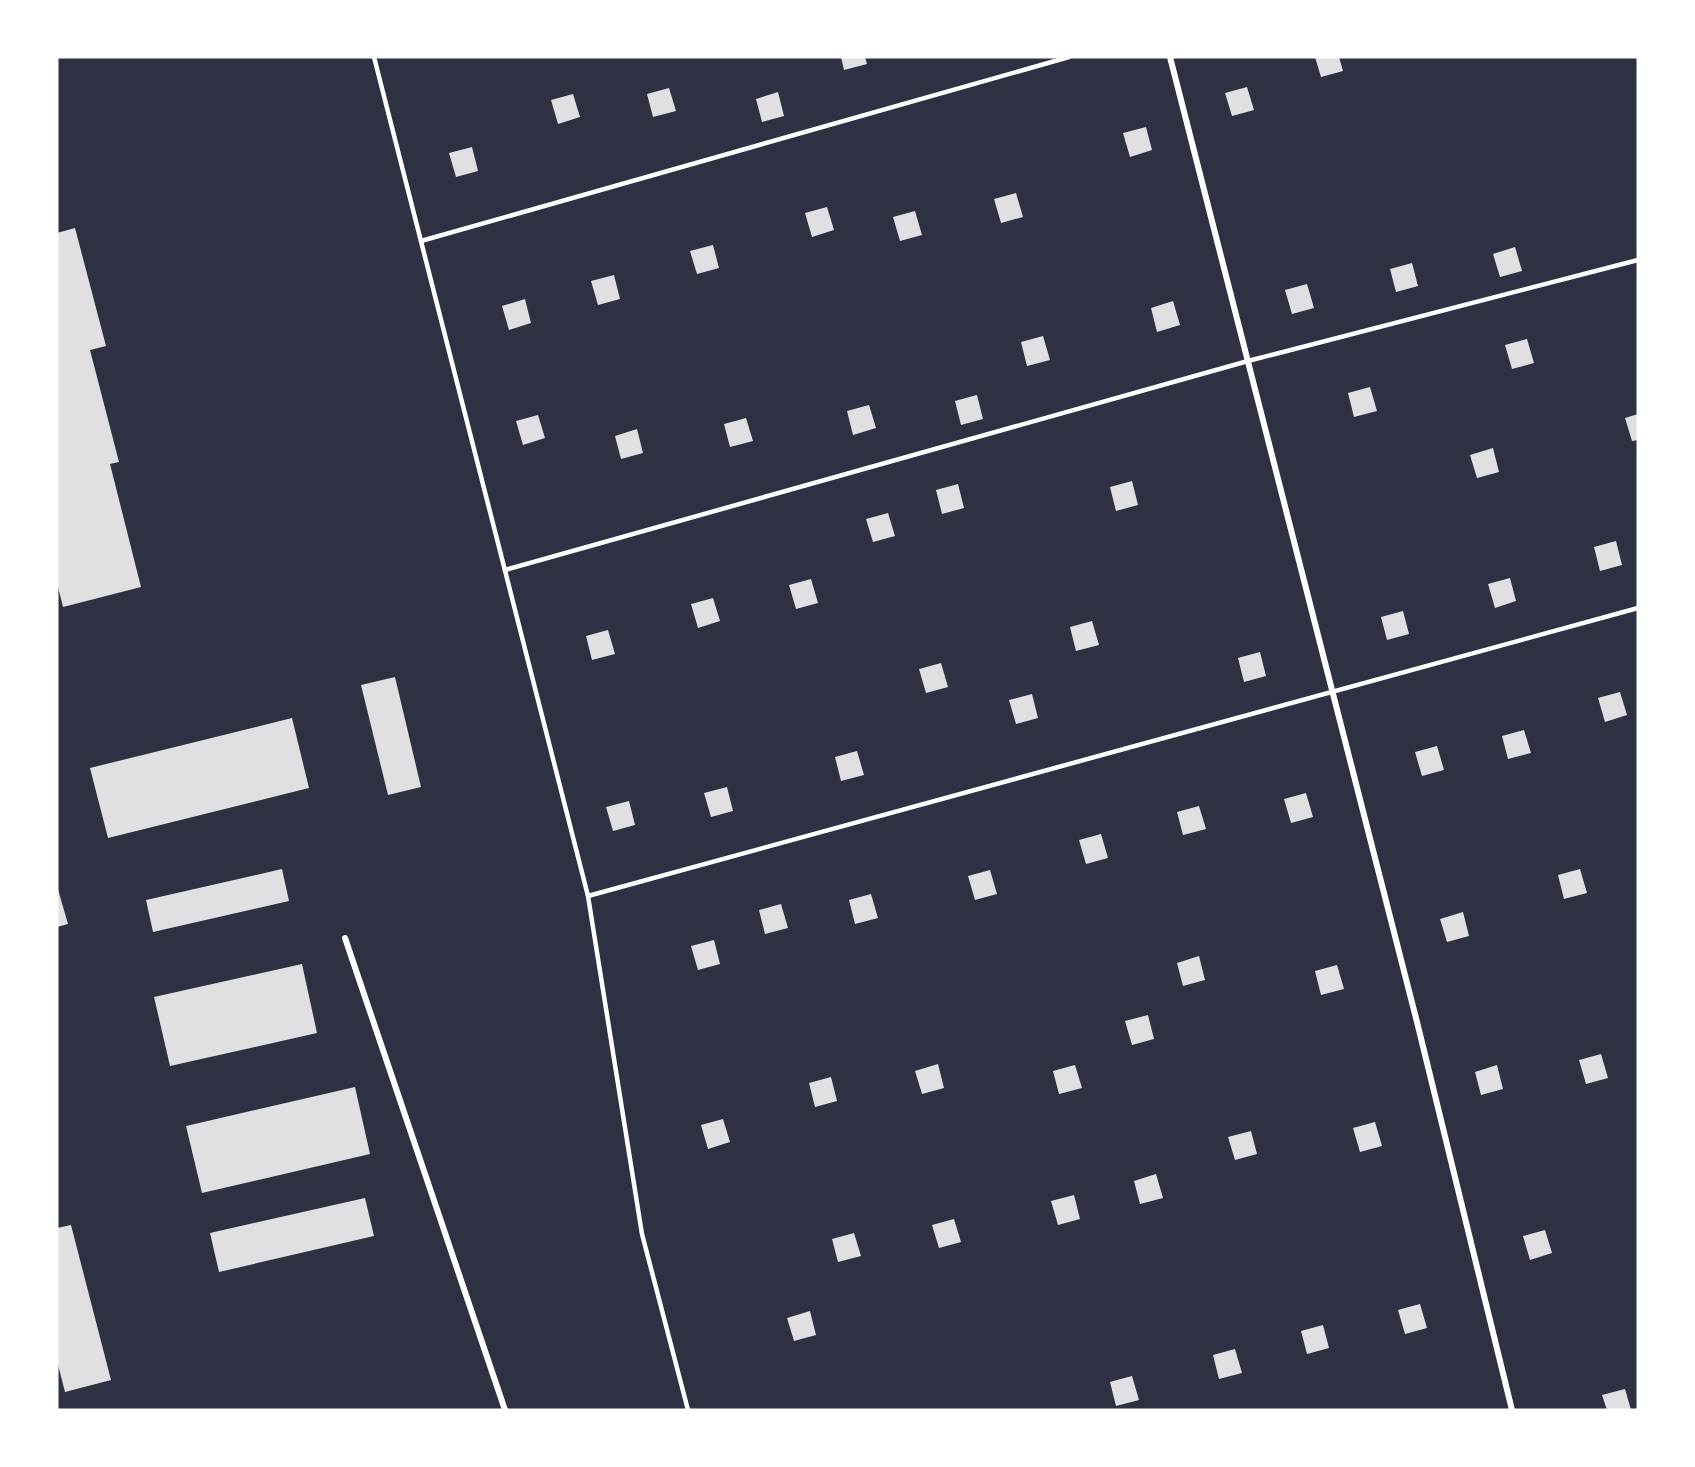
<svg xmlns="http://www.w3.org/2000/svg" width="1695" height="1467" font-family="Rubik,sans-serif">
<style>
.building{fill:#e0e0e3}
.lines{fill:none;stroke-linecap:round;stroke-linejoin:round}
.service{stroke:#fff;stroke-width:4.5}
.minor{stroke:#fff;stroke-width:6}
</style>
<rect width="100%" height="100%" fill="#2d3142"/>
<g class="building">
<polygon points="841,57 865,57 867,64 844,70"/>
<polygon points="1315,57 1339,57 1343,71 1321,77"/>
<polygon points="1247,87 1254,110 1232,116 1225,93"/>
<polygon points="669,88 676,111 653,117 647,94"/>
<polygon points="778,92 784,116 762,122 756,99"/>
<polygon points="573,94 580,117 558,124 551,100"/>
<polygon points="1146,127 1152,150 1130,157 1123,133"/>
<polygon points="472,147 478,171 456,177 449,153"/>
<polygon points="1016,193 1023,217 1001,223 994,199"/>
<polygon points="827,207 834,230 812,237 805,213"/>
<polygon points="915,211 922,235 900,241 893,217"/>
<polygon points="75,228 106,346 90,350 119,462 110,464 141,587 63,607 57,583 57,233"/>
<polygon points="713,245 719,268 697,274 690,251"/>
<polygon points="1515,247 1522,271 1500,277 1493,254"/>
<polygon points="1412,263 1418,286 1396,292 1390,269"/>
<polygon points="614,275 620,299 598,305 591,281"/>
<polygon points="1307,284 1314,308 1292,314 1285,290"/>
<polygon points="525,299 531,323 509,330 502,306"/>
<polygon points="1173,301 1180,325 1157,332 1151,308"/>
<polygon points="1043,336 1050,360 1027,366 1021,342"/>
<polygon points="1527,339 1534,363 1512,369 1505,345"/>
<polygon points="1370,387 1377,411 1354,417 1348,393"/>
<polygon points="977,395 983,419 961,425 955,401"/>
<polygon points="869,405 876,428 853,435 847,411"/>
<polygon points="1638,414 1638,440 1632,441 1625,418"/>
<polygon points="538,415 545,438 523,445 516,421"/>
<polygon points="746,418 753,441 730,447 724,424"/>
<polygon points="637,429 643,453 621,459 615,436"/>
<polygon points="1493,448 1499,472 1477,478 1470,455"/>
<polygon points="1132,481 1138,505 1116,511 1110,487"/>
<polygon points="958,484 964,508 942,514 936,490"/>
<polygon points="888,513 895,536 873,542 866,519"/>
<polygon points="1616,541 1622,565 1600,571 1594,547"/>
<polygon points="1510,578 1516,601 1495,608 1488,584"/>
<polygon points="811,579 818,603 796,609 789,585"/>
<polygon points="713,598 720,621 698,628 691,604"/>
<polygon points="1403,611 1409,634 1387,640 1381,617"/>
<polygon points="1092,621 1099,645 1076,651 1070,627"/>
<polygon points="608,630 615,654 592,660 586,636"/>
<polygon points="1260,652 1266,676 1244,682 1238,658"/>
<polygon points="941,663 948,687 926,693 919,669"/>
<polygon points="395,677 421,787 388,795 361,685"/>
<polygon points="1620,692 1627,715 1605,722 1598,698"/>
<polygon points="1032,694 1038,718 1016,724 1009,700"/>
<polygon points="292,718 309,788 108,838 90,768"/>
<polygon points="1524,730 1531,753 1508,759 1502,736"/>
<polygon points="1437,746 1444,770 1422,776 1415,752"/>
<polygon points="857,751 864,775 841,781 835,757"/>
<polygon points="727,787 733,811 711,817 704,793"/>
<polygon points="1306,793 1313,817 1291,823 1284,799"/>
<polygon points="629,801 635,825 613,831 606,807"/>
<polygon points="1199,806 1206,829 1183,835 1177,812"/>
<polygon points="1101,834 1108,858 1086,864 1079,840"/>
<polygon points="282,869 289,901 153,932 146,900"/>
<polygon points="1580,869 1587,893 1564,899 1558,875"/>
<polygon points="990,870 997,894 975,900 968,876"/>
<polygon points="57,886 68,924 57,927"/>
<polygon points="871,894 878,918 855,924 849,900"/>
<polygon points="781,904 788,928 765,934 759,910"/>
<polygon points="1463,912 1469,936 1447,942 1440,919"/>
<polygon points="714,940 720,964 698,970 691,946"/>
<polygon points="1199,956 1205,980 1183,986 1177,963"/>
<polygon points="302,964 317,1033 170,1066 154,997"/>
<polygon points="1337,965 1344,989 1321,995 1315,971"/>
<polygon points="1148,1015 1154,1039 1132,1045 1125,1021"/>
<polygon points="1601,1054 1608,1078 1586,1084 1579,1060"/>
<polygon points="938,1064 944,1088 922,1094 915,1071"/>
<polygon points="1075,1065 1082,1088 1059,1094 1053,1071"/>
<polygon points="1497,1065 1503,1089 1481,1095 1475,1072"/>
<polygon points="831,1077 837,1101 815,1107 809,1083"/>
<polygon points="355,1087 370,1154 202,1193 186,1126"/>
<polygon points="723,1119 730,1142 708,1149 701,1125"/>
<polygon points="1375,1122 1382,1146 1360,1152 1353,1128"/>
<polygon points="1251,1131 1257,1154 1235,1160 1228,1137"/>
<polygon points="1156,1174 1163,1198 1140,1204 1134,1181"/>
<polygon points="1074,1195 1080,1219 1058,1225 1051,1201"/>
<polygon points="365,1198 374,1236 219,1272 210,1233"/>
<polygon points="954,1219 961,1242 939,1248 932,1225"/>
<polygon points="71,1225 111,1380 65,1392 57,1361 57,1228"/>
<polygon points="1545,1230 1552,1253 1530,1260 1523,1236"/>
<polygon points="854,1233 861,1256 838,1262 832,1239"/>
<polygon points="1420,1304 1427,1328 1405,1334 1398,1310"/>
<polygon points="810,1311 816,1335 794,1341 787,1318"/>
<polygon points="1323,1325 1329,1348 1307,1354 1301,1331"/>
<polygon points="1235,1349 1242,1373 1219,1379 1213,1355"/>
<polygon points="1132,1376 1139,1400 1116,1406 1110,1382"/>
<polygon points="1625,1389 1631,1410 1607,1410 1602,1395"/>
</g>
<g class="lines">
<g class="service">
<polyline points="374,57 588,896 642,1234 688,1410"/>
<polyline points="421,241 1069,57"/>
<polyline points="505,570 1248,361 1638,260"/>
<polyline points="588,896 1638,608"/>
</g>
<g class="minor">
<polyline points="1170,57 1417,1022 1512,1410"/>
<polyline points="345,938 505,1410"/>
</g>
</g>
<rect width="1695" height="1467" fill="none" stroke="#ffffff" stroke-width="117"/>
</svg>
